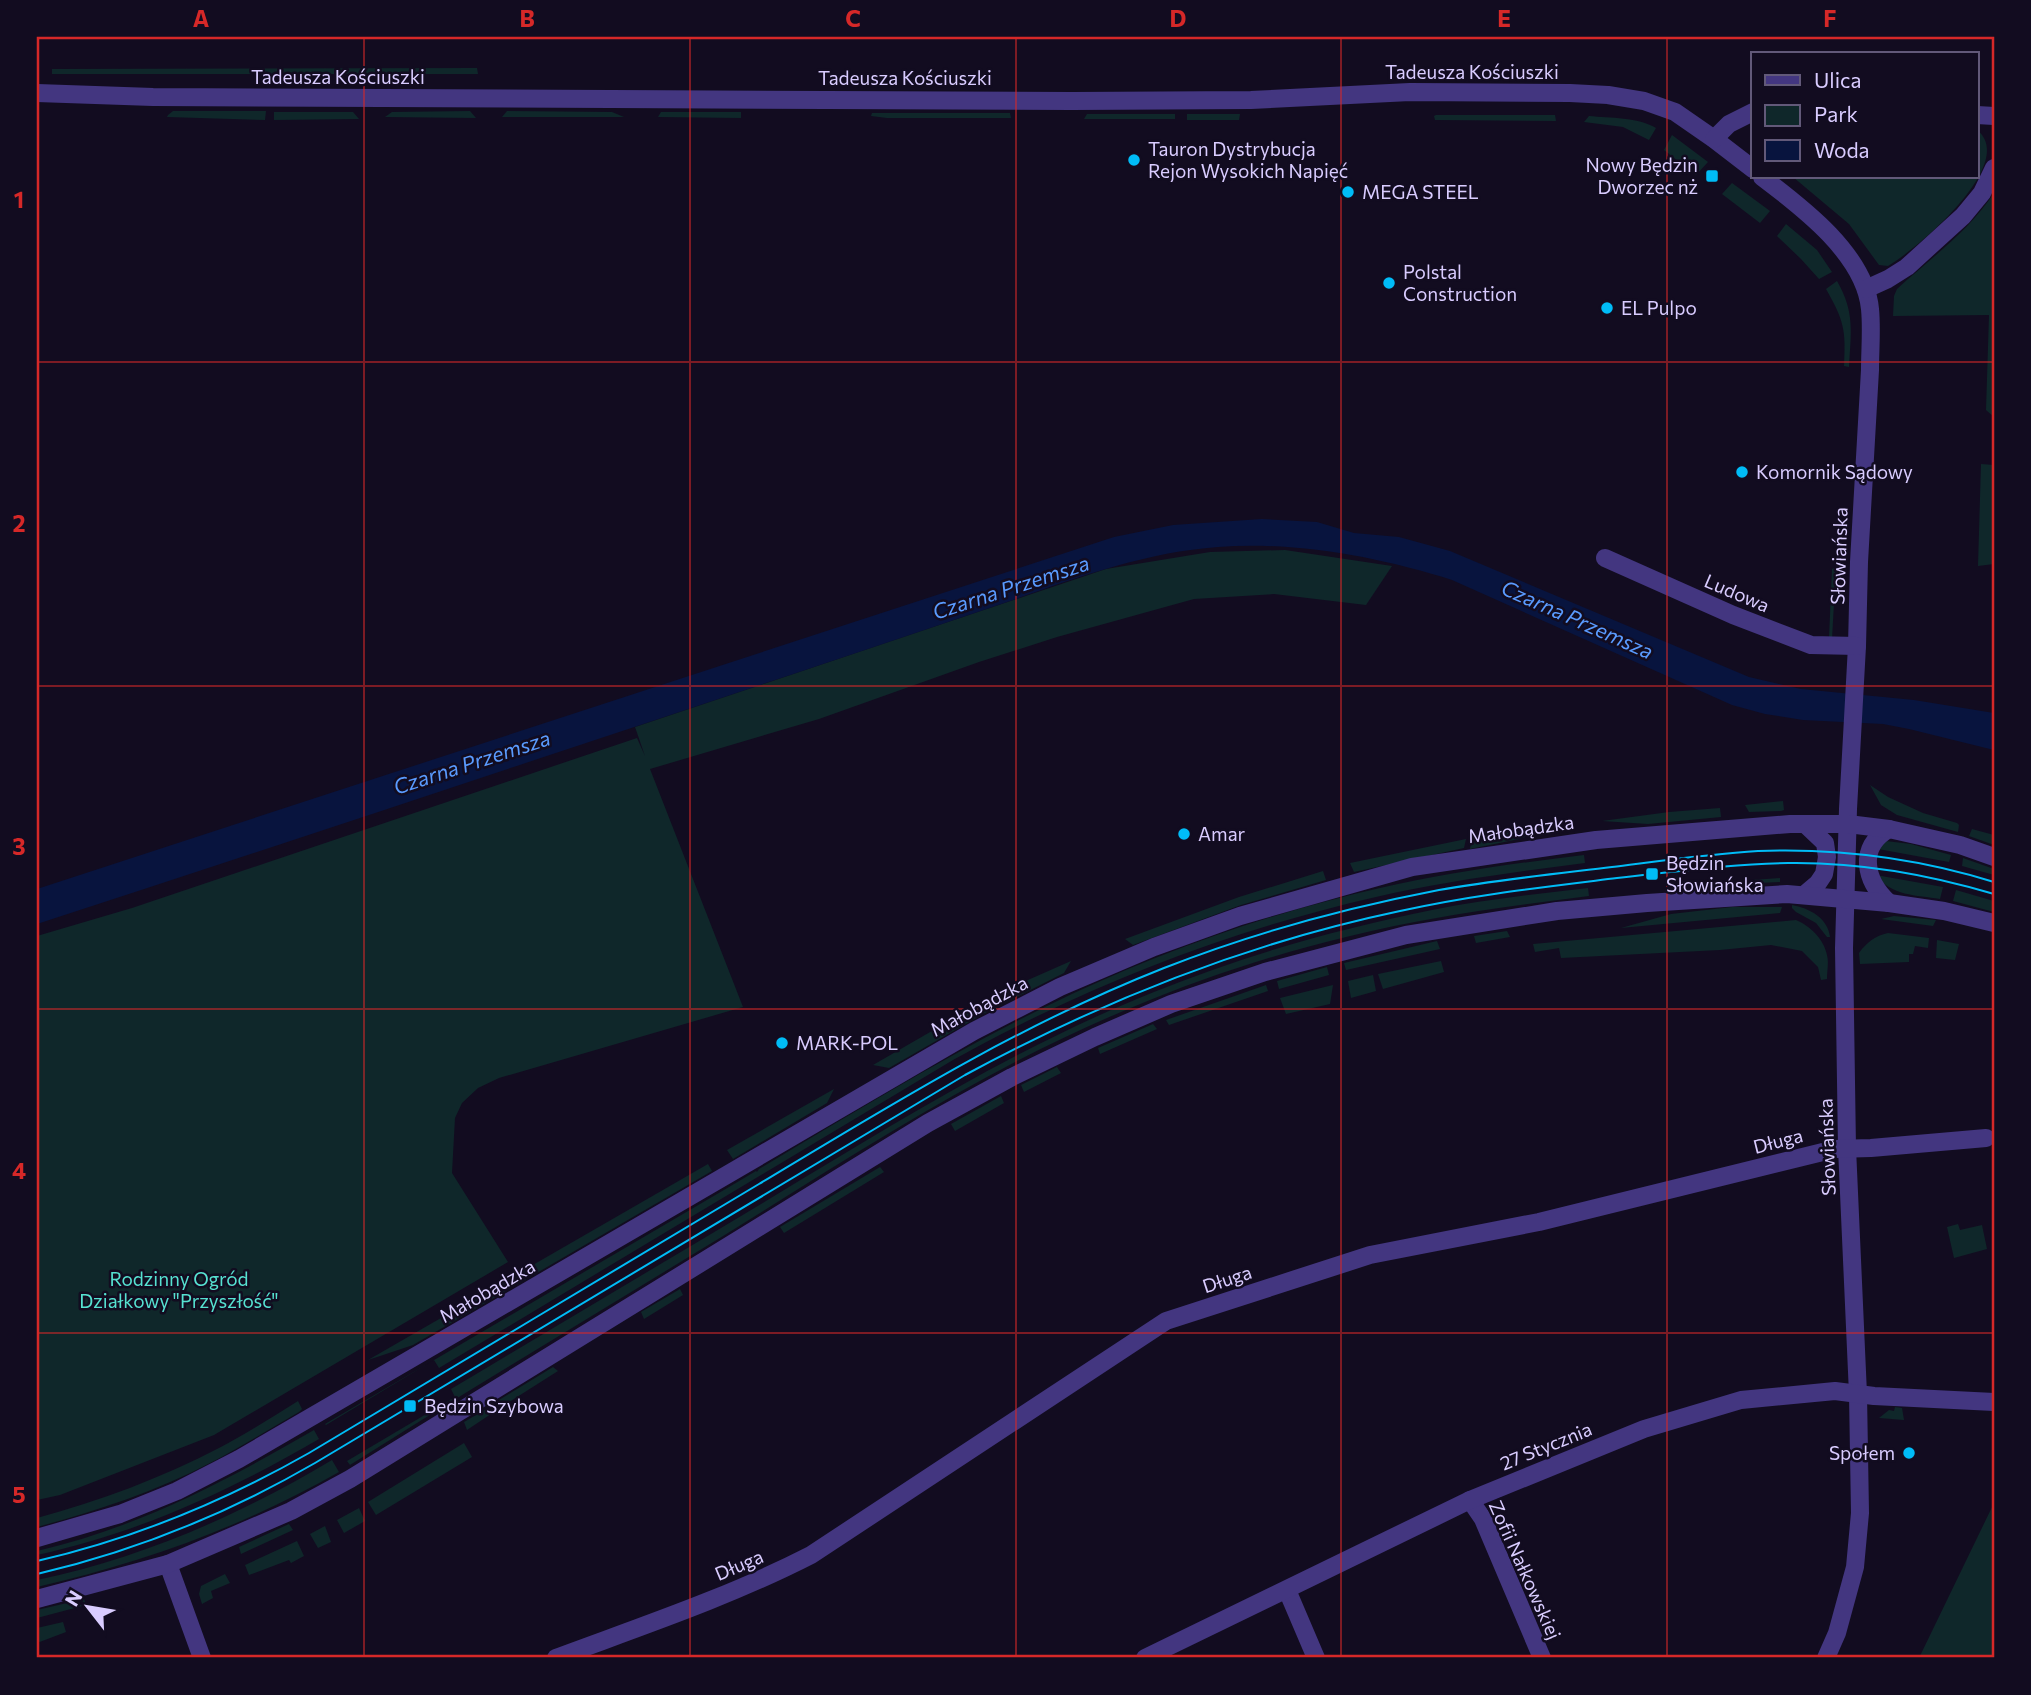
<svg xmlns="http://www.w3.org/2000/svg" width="2031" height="1695" font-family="Commissioner,sans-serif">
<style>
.green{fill:#0f272a}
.water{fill:#08143e}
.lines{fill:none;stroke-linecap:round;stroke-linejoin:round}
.minor{stroke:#433680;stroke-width:18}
.tram{stroke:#00bcf7;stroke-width:2}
.grid{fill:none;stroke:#d62828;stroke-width:2;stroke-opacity:0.55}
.poi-dot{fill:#00bcf7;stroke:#120c20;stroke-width:2.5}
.labels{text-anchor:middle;stroke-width:5;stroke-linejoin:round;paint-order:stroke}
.street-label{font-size:19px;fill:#d9ccff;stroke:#120c20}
.poi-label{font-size:19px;fill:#d9ccff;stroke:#120c20;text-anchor:start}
.park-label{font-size:19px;fill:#56e1d1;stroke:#120c20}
.water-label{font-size:21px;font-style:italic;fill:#5a9bff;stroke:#120c20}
.neatline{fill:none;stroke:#d62828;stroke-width:2.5}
.grid-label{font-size:23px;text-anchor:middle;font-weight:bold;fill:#d62828}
</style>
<rect width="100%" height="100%" fill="#120c20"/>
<g class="green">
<polygon points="477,68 478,74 52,74 52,69"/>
<polygon points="173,111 266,111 265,120 167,117 168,115"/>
<polygon points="470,111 476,118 385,117 392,112"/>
<polygon points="507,111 612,112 624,117 502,117"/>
<polygon points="274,112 353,112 359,119 274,120"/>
<polygon points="661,112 741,112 741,118 658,117"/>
<polygon points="872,113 1010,113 1011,118 887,118 871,116"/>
<polygon points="1087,114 1175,114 1175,119 1084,119"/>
<polygon points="1187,114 1240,114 1239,120 1187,120"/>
<polygon points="1436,115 1555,115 1556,121 1435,120 1434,116"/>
<path d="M1589 116C1610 118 1638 117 1656 128L1649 140 1623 127 1584 122Z"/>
<path d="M1977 130C2019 163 1916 250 1888 266L1879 265 1849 224 1793 177H1977Z"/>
<polygon points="1672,135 1708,162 1696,175 1664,150"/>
<polygon points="1732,183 1770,211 1760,223 1722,194"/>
<path d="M1994 193V417L1986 410 1989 315 1893 316 1894 296 1897 289C1931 258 1969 231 1994 193Z"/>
<polygon points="1786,224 1817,250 1832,272 1819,279 1801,259 1777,236"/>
<path d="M1837 281C1855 312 1851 333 1849 367L1844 366C1846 329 1844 321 1826 289Z"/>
<polygon points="1981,464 1994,465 1994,564 1978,566"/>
<polygon points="1285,550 1392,566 1366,605 1274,594 1194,599 1057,637 979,662 819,719 650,769 743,1007 499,1078 478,1088 462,1103 455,1118 452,1173 508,1262 214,1435 60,1495 37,1500 37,936 132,908 637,738 645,756 635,727 1106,569 1210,552"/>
<polygon points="1836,567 1832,639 1829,638 1832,569"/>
<polygon points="1870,785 1888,797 1923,813 1957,823 1959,825 1958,832 1897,815 1881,805"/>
<polygon points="1783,801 1784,810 1781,811 1749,812 1745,805"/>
<polygon points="1720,808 1721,817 1648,824 1602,821 1669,812"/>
<polygon points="1552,826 1550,829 1519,839 1470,849 1472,838"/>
<polygon points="1972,829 1994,835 1994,845 1969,836"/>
<polygon points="1466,839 1464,848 1354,872 1350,863"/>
<polygon points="1886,841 1911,844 1951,855 1949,862 1878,849"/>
<path d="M1584 855 1585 863C1515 872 1445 881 1376 897 1227 931 1086 986 953 1060L439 1368 434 1360 326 1425 325 1424 729 1187 756 1171 757 1172 759 1169C853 1113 947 1055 1045 1007 1151 955 1265 914 1380 888 1447 873 1516 863 1584 855Z"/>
<polygon points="1963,858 1994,869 1994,875 1962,866"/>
<polygon points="1323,871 1326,880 1241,905 1133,945 1125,939 1239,897"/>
<path d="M1876 875 1943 887 1940 899C1916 895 1891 896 1876 875Z"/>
<polygon points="1780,878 1780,882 1694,886 1695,884"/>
<path d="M1588 888 1589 896C1536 903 1484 909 1431 919 1330 937 1228 967 1133 1007 989 1066 859 1151 728 1233 602 1310 475 1386 350 1465L347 1461 455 1397 451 1389C556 1326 661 1264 766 1201 892 1125 1016 1047 1154 992 1243 956 1337 929 1432 910 1483 900 1536 894 1588 888Z"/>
<polygon points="1956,890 1994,901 1994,912 1953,901"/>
<path d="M1792 905C1809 908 1828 918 1830 937H1827L1816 923 1796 912 1792 908Z"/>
<polygon points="1732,907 1782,907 1780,913 1621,928 1671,914"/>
<polygon points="1894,916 1936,920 1933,926 1881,919"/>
<path d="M1796 920C1810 926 1824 939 1827 955 1829 962 1827 971 1827 979L1821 980 1818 967 1802 951 1771 945 1720 950 1561 958 1559 948 1535 952 1533 944Z"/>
<polygon points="1507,931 1510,937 1476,943 1474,936"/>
<path d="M1888 933 1929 938 1928 948 1915 946 1913 954H1909V962L1860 964 1859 953C1867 942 1875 936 1888 933Z"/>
<polygon points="1937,940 1959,944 1955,960 1936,958"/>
<polygon points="1437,941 1440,949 1346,970 1344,963"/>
<polygon points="1071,961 1064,973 983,1014 889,1068 873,1065 970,1009 1012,987"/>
<polygon points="1441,961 1444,972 1383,989 1378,974"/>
<polygon points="1327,967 1329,975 1279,989 1277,981"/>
<polygon points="1373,975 1376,991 1351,998 1348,981"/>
<polygon points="1266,985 1268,991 1169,1025 1166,1020"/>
<polygon points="1333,985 1330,1004 1286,1014 1280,998"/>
<polygon points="1153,1024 1157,1029 1100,1054 1098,1048"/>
<polygon points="1057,1067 1061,1073 1024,1092 1021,1085"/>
<polygon points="834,1089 827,1103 733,1159 727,1150"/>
<polygon points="1001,1096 1004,1103 955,1131 951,1124"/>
<polygon points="708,1164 712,1171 413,1345 368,1360"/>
<polygon points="880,1167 884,1172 784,1233 780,1227"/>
<polygon points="1958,1224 1960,1230 1982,1225 1987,1249 1954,1258 1947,1227"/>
<polygon points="680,1289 683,1295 644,1319 641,1312"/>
<polygon points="553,1367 558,1371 503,1406 499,1400"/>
<path d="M298 1401 302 1409 299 1412C269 1429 240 1448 210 1463 155 1492 96 1511 37 1527V1518C100 1501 161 1478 219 1448 246 1434 272 1417 298 1401Z"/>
<polygon points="1895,1407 1902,1408 1904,1420 1879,1418 1889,1410 1894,1411"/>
<polygon points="488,1408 491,1414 467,1430 464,1422"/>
<path d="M314 1430 319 1439C230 1491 138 1533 37 1555V1551C137 1528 226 1481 314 1430Z"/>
<polygon points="464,1443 472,1457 376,1515 368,1502"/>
<path d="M332 1460 339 1472C242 1527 145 1562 37 1587V1580C142 1558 240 1515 332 1460Z"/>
<polygon points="1994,1503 1994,1658 1919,1658"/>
<polygon points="359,1508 365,1521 344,1533 337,1520"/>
<polygon points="289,1524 293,1530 241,1554 239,1547"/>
<polygon points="325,1526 331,1542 318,1548 310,1534"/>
<polygon points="297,1541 304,1556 291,1563 289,1560 249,1575 245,1565"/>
<polygon points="225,1574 230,1583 211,1591 213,1598 202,1604 199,1594 201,1586"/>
<polygon points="84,1599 86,1605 37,1618 37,1610"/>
<polygon points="63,1622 66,1632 37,1643 37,1628"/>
</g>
<path class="water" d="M1262 519 1317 522 1354 533 1399 537 1450 551 1749 677 1801 689 1914 700 1994 713V750L1909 729 1883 724 1803 720 1765 714 1732 705 1452 580C1379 557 1295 541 1218 547 1147 552 1078 577 1010 601 947 622 884 644 820 665 559 752 298 839 37 924V889L1114 537 1173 525Z"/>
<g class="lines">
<g class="minor">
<polyline points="37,93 153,97 1072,101 1251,100 1410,92 1570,93 1608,95 1644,101 1675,112 1714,139 1753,169"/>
<polyline points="1977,115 1994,116"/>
<polyline points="1714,139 1729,124 1753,112"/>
<path d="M1762 177C1803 208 1865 255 1870 309 1872 329 1870 350 1870 370L1859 562 1857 646 1848 809 1844 948 1847 1148 1858 1394 1860 1513 1855 1567 1837 1633 1826 1658"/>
<polyline points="1866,289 1888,279 1907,267 1963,216 1982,193 1994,168"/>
<polyline points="1605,558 1733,615 1811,645 1857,646"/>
<polyline points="1805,824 1825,843 1827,857 1824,874 1818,883 1805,894"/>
<path d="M1889 903C1865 881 1857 847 1889 829"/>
<polyline points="1470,1500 1483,1519 1542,1658"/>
<polyline points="37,1538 120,1514 177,1491 239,1459 974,1031 1060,987 1154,947 1240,916 1412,867 1596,840 1790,824 1848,824 1889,829 1960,845 1994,857"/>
<polyline points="168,1564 202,1658"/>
<polyline points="1287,1590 1316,1658"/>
<polyline points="37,1599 168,1564 291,1511 350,1479 928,1123 1012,1077 1095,1037 1171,1004 1265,972 1406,935 1557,911 1647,903 1787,894 1889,903 1944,911 1994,923"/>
<path d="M556 1658C642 1626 729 1597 811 1555L1166 1321 1370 1255 1539 1222 1835 1149 1871 1148 1986 1138"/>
<polyline points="1145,1658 1470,1500 1644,1429 1741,1400 1835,1391 1874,1396 1994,1402"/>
</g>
<g class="tram">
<path d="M37 1561C133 1539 223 1502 309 1453 459 1364 609 1273 759 1184 892 1104 1019 1025 1164 968 1253 933 1345 908 1439 890 1496 880 1554 874 1612 867 1660 861 1709 854 1758 851 1839 848 1917 858 1994 882"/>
<path d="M37 1574C136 1551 227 1514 315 1463L965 1075C1102 1001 1247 943 1400 911 1472 895 1544 887 1617 878 1674 872 1731 864 1788 863 1858 862 1927 874 1994 894"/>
</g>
</g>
<path class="grid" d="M364 37V1658M690 37V1658M1016 37V1658M1341 37V1658M1667 37V1658M37 362H1994M37 686H1994M37 1009H1994M37 1333H1994"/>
<g class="poi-dot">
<circle cx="1134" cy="160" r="7"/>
<rect x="1705" y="169" width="14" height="14" rx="3.5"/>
<circle cx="1348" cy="192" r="7"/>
<circle cx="1389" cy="283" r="7"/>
<circle cx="1607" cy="308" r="7"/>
<circle cx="1742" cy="472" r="7"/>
<circle cx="1184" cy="834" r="7"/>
<rect x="1645" y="867" width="14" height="14" rx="3.5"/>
<circle cx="782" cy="1043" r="7"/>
<rect x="403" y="1399" width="14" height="14" rx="3.5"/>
<circle cx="1909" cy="1453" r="7"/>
</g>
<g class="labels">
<g class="street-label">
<text x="1472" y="79">Tadeusza Kościuszki</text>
<text x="338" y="84">Tadeusza Kościuszki</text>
<text x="905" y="85">Tadeusza Kościuszki</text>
<text transform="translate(1839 556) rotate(-88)" y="7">Słowiańska</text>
<text transform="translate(1737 593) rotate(23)" y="7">Ludowa</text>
<text transform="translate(1521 829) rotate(-8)" y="7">Małobądzka</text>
<text transform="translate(979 1006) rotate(-28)" y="7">Małobądzka</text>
<text transform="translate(1778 1141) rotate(-14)" y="7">Długa</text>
<text transform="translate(1827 1147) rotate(-92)" y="7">Słowiańska</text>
<text transform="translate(1227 1279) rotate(-18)" y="7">Długa</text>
<text transform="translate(487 1291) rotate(-30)" y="7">Małobądzka</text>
<text transform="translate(1546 1446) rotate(-22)" y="7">27 Stycznia</text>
<text transform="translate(739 1565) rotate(-23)" y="7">Długa</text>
<text transform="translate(1525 1570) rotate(66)" y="7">Zofii Nałkowskiej</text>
</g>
<g class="poi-label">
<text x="1148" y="156">Tauron Dystrybucja<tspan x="1148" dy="22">Rejon Wysokich Napięć</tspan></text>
<text x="1698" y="172" text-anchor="end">Nowy Będzin<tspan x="1698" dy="22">Dworzec nż</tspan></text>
<text x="1362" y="199">MEGA STEEL</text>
<text x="1403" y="279">Polstal<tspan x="1403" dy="22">Construction</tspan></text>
<text x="1621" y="315">EL Pulpo</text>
<text x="1756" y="479">Komornik Sądowy</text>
<text x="1198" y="841">Amar</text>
<text x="1666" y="870">Będzin<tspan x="1666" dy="22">Słowiańska</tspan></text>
<text x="796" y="1050">MARK-POL</text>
<text x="424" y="1413">Będzin Szybowa</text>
<text x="1895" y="1460" text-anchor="end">Społem</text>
</g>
<g class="park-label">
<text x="179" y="1286">Rodzinny Ogród<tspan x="179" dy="22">Działkowy "Przyszłość"</tspan></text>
</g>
<g class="water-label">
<text transform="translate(1011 588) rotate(-18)" y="7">Czarna Przemsza</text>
<text transform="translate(1577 620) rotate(24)" y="7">Czarna Przemsza</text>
<text transform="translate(472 763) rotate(-18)" y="7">Czarna Przemsza</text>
</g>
</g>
<rect width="2031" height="1695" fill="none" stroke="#120c20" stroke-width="77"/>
<rect x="1751" y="52" width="228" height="126" fill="#120c20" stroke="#625979" stroke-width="2"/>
<rect x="1765" y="75" width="35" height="10" fill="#433680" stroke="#625979" stroke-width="2"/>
<text x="1814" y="88" font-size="21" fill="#d9ccff">Ulica</text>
<rect x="1765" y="105" width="35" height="21" fill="#0f272a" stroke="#625979" stroke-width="2"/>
<text x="1814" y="122" font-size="21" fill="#d9ccff">Park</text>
<rect x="1765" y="140" width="35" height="21" fill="#08143e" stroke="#625979" stroke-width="2"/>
<text x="1814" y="158" font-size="21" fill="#d9ccff">Woda</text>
<g transform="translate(88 1607) rotate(301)" stroke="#120c20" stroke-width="5" paint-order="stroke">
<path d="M0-5L12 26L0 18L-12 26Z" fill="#d9ccff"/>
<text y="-10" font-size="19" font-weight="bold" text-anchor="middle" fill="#d9ccff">N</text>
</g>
<rect x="38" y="38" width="1955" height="1618" class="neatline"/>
<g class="grid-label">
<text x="201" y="27">A</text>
<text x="527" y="27">B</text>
<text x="853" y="27">C</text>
<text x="1178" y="27">D</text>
<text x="1504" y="27">E</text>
<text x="1830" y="27">F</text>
<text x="19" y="208">1</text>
<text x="19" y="532">2</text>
<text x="19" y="855">3</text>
<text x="19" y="1179">4</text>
<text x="19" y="1503">5</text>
</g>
</svg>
